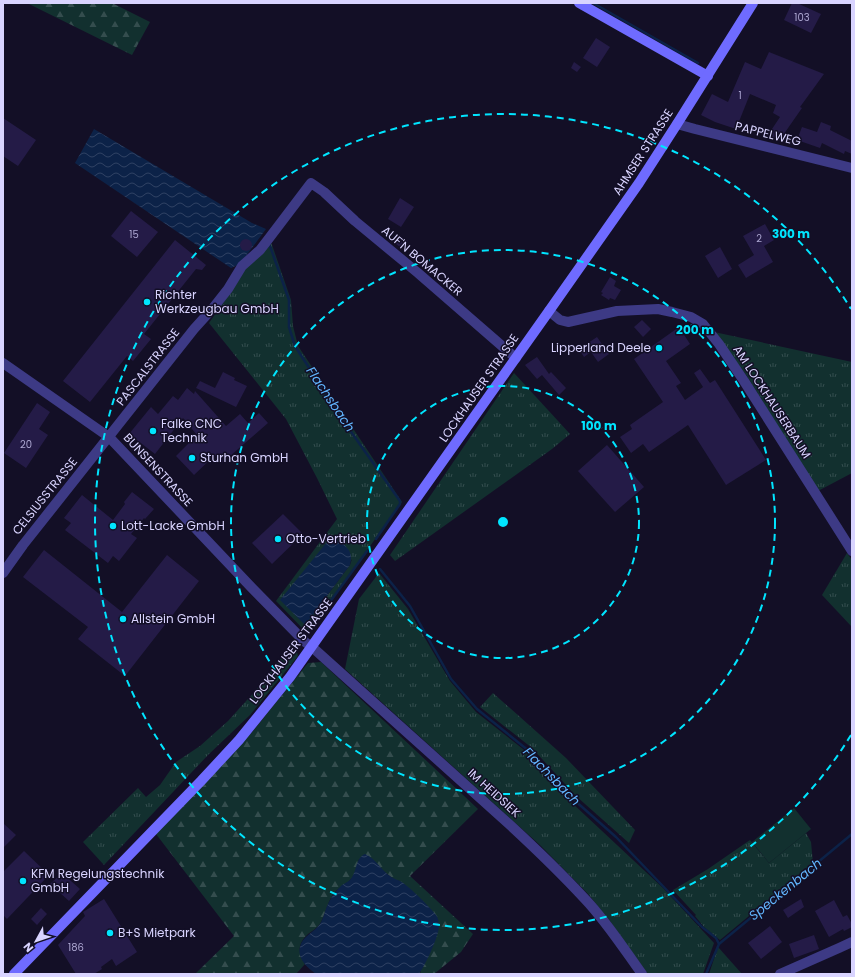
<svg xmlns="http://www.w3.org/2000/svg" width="855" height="977" font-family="Poppins,sans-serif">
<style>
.grass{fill:url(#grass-tufts);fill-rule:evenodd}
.forest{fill:url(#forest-firs)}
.garden{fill:#12302f}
.water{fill:url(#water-waves)}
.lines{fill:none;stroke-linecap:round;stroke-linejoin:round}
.stream{stroke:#0c2248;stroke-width:2.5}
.building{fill:#241b47}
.street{stroke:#3d3a85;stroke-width:10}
.secondary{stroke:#6f6bff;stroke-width:10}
.ring{fill:none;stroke:#00e5ff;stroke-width:2;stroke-dasharray:7 5}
.poi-dot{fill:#00e5ff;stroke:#130f26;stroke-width:1.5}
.labels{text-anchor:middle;stroke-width:3;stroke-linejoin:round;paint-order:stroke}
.number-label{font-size:10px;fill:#aca6d1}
.street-label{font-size:12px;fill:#d9d4ff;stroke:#130f26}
.poi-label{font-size:12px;fill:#d9d4ff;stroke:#130f26;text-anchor:start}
.water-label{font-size:13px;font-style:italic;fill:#62b6ff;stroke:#130f26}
.centre{fill:#00e5ff;stroke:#130f26;stroke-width:2}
.ring-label{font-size:12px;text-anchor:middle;font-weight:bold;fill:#00e5ff;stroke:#130f26;stroke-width:3;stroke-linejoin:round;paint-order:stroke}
</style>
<defs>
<pattern id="grass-tufts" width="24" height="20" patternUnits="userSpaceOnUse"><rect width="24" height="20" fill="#12302f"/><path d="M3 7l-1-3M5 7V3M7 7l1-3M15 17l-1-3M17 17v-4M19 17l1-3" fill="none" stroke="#344d4e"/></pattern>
<pattern id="forest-firs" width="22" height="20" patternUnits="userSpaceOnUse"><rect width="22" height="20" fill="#12302f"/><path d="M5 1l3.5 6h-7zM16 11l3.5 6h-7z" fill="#344d4e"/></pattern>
<pattern id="water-waves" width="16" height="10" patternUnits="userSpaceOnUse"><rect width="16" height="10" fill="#0c2248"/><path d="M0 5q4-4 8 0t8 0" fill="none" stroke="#2f4163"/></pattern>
</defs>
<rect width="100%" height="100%" fill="#130f26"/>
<g class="grass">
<path d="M271 242 291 300 293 326 298 346 402 502 307 633 276 601 337 519 317 478 286 419 209 323 237 283 246 266ZM352 559 350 565 305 625Z"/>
<polygon points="714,332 852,362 852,473 818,491 747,376"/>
<polygon points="514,373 570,434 552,449 395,561 390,555"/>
<polygon points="847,553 852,560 852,627 822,595"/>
<polygon points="379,573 408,609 450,681 476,712 528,753 571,802 663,888 714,943 703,974 648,974 610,921 589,895 541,846 345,669 359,599"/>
<polygon points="294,642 298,656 250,715 208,755 104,865 83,842 138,788 146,797 160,785 176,762 200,746 228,721 256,690"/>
<polygon points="493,693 566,758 635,830 629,843 576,796 532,748 480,707"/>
<polygon points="806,833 811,842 813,863 720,940 704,927 695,916 696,915 673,890 708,869 750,840 769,863"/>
<polygon points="718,947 742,974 709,974"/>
</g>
<g class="forest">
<polygon points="27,3 112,3 150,22 132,55"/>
<path d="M321 662 478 809 410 876 473 934 461 952 434 974H419L421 972 400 881 395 880 386 873 359 859C357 866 356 874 351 879 345 885 337 888 332 896 327 904 325 915 320 924 317 928 312 931 308 934 298 943 297 953 305 964L296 974H195L234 936 156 834 253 731 308 663Z"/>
</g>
<polygon class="garden" points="794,808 811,829 769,863 752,842"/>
<g class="water">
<polygon points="94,129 252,223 266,229 240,264 231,268 75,163"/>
<path d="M340 541C349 549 353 553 350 565L305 625 280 600 327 542Z"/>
<path d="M365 854C377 859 383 874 395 879 396 880 399 880 400 881 408 885 430 907 436 915 438 917 439 923 439 926 439 936 425 966 419 974H325L323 973 316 974C308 968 297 959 300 947 302 936 314 933 320 924 324 918 325 909 329 902 332 895 337 890 342 885 345 883 348 882 350 880 357 873 355 858 365 854Z"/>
</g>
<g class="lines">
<g class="stream">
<polyline points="593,3 698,63"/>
<polyline points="270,246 289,300 289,327 295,346 342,419 400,501 400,504 376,539"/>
<polyline points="380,569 410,606 451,679 477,709 529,751 573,799 616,837 702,927 716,938 719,944 706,974"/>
<polyline points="319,617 367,551"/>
<polyline points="719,944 852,834"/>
</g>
</g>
<g class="building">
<polygon points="792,3 797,3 821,14 811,33 784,20"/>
<polygon points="596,38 610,47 597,67 583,58"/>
<polygon points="769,52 824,74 800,107 802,108 779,141 766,138 780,117 773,113 776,105 750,94 736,129 715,122 701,115 712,94 728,102 745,62 761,69"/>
<polygon points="574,62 581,67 577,72 571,68"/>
<polygon points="3,118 36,140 18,166 3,156"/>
<polygon points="821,122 831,126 830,130 852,141 852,154 845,151 844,154 822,143 820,148 797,140 802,127 817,132"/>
<polygon points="400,198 414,207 401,227 388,219"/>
<polygon points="131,211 158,232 137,257 111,236"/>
<polygon points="765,224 774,240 764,246 773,262 746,278 738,265 754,255 743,236"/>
<polygon points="398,234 408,241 403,249 393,242"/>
<circle cx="246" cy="245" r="6"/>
<polygon points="175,240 206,265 202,270 196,269 144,334 151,339 133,361 127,356 90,402 63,381"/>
<polygon points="720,247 732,269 718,278 705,256"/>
<polygon points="610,277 616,281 614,286 621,290 615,300 610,298 609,300 601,295 603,293 601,292"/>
<polygon points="642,320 651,329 643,337 634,327"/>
<polygon points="679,327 690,344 666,361 681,383 676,386 685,400 703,387 694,373 700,369 710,383 715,380 766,460 726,485 688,425 649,452 643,444 631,453 620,437 632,429 630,425 663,402 634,359"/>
<polygon points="597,337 609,354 598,362 591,352 584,357 579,349"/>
<polygon points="537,357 549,374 551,372 566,388 559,395 542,375 537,379 525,365"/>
<polygon points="223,372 235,378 234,380 247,386 236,407 196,388 200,381 215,388"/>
<polygon points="187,388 194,394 195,391 226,426 240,414 248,423 259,413 268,423 222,463 215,455 194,475 176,456 197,435 183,418 155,454 129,434 151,407 158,414 173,396 178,400"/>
<polygon points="37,403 50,412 39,429 48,435 26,468 4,453"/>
<polygon points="607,445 644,487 615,512 578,471"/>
<polygon points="132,492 154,509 145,519 144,518 131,534 137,538 119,561 113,556 108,563 65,530 71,523 64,518 82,495 113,520 125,504 124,502"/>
<polygon points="283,514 303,534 272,564 252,543"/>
<polygon points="44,550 122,612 167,555 199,581 125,676 78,639 88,627 23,577"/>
<polygon points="3,823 16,835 3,848"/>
<polygon points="24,851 49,875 7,919 3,915 3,872"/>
<polygon points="62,873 80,889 69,901 50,884"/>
<polygon points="104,899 137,952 116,966 112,959 101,967 102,969 94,974 76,974 58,945 85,916 83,912"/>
<polygon points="801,899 804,907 788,918 783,910"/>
<polygon points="834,900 843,917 847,915 852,924 852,927 844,931 843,929 829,937 815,911"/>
<polygon points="41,908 47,914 37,925 31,919"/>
<polygon points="770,926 782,942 761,959 748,943"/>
<polygon points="814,935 819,949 794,958 789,944"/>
</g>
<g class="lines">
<g class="street">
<polyline points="677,124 695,129 852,168"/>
<polyline points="549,311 560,320 568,322 617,311 658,309 672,312 691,317 703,324 719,344 744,381 852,551"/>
<path d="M3 363 109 437 252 588 305 642 312 647 509 824C535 848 561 873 585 899 606 921 624 949 642 974"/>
<polyline points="3,573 23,545 194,329 213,308 228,289 242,266 260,250 270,237 311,183 324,192 355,221 418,273 510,353 516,358"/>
<polyline points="780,974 839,948 852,942"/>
</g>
<g class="secondary">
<polyline points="579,3 708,76"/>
<polyline points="14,974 201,781 239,740 290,677 549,311 639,183 677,124 753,3"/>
</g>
</g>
<g class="ring">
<circle cx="503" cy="522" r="136"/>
<circle cx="503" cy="522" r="272"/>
<path d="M851 735A408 408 0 1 1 851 309"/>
</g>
<g class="poi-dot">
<circle cx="147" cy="302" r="4"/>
<circle cx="659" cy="348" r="4"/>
<circle cx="153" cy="431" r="4"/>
<circle cx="192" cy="458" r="4"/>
<circle cx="113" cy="526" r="4"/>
<circle cx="278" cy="539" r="4"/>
<circle cx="123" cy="619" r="4"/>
<circle cx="23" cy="881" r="4"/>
<circle cx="110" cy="933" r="4"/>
</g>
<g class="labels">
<g class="number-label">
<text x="802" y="21">103</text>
<text x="740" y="99">1</text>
<text x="134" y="238">15</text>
<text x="759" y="242">2</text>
<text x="26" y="448">20</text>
<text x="76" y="951">186</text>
</g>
<g class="street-label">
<text transform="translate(768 134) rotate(14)" y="4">PAPPELWEG</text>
<text transform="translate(643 152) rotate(-57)" y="4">AHMSER STRASSE</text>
<text transform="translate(422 261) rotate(40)" y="4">AUF'N BOMACKER</text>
<text transform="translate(148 367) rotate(-52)" y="4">PASCALSTRASSE</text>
<text transform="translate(479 388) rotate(-55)" y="4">LOCKHAUSER STRASSE</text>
<text transform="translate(772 402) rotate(57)" y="4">AM LOCKHAUSERBAUM</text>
<text transform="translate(158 470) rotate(47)" y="4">BUNSENSTRASSE</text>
<text transform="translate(45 496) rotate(-51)" y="4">CELSIUSSTRASSE</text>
<text transform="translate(291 651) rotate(-53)" y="4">LOCKHAUSER STRASSE</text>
<text transform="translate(494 793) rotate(42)" y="4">IM HEIDSIEK</text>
</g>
<g class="poi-label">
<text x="155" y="299">Richter<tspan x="155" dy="14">Werkzeugbau GmbH</tspan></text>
<text x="651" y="352" text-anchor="end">Lipperland Deele</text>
<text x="161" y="428">Falke CNC<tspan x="161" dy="14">Technik</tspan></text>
<text x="200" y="462">Sturhan GmbH</text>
<text x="121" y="530">Lott-Lacke GmbH</text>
<text x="286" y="543">Otto-Vertrieb</text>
<text x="131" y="623">Allstein GmbH</text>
<text x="31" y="878">KFM Regelungstechnik<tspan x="31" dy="14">GmbH</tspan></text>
<text x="118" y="937">B+S Mietpark</text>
</g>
<g class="water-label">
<text transform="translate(331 399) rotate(56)" y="5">Flachsbach</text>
<text transform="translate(552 776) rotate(46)" y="5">Flachsbach</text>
<text transform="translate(785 889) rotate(-39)" y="5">Speckenbach</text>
</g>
</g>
<circle cx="503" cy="522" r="6" class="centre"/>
<g class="ring-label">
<text x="791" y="238">300 m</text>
<text x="695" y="334">200 m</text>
<text x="599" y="430">100 m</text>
</g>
<rect width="855" height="977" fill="none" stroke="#d9d4ff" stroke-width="8"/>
<g transform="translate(36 941) rotate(230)" stroke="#130f26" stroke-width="3" paint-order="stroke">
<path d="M0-3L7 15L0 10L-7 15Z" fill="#d9d4ff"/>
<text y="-6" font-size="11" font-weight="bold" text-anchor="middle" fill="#d9d4ff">N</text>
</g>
</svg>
